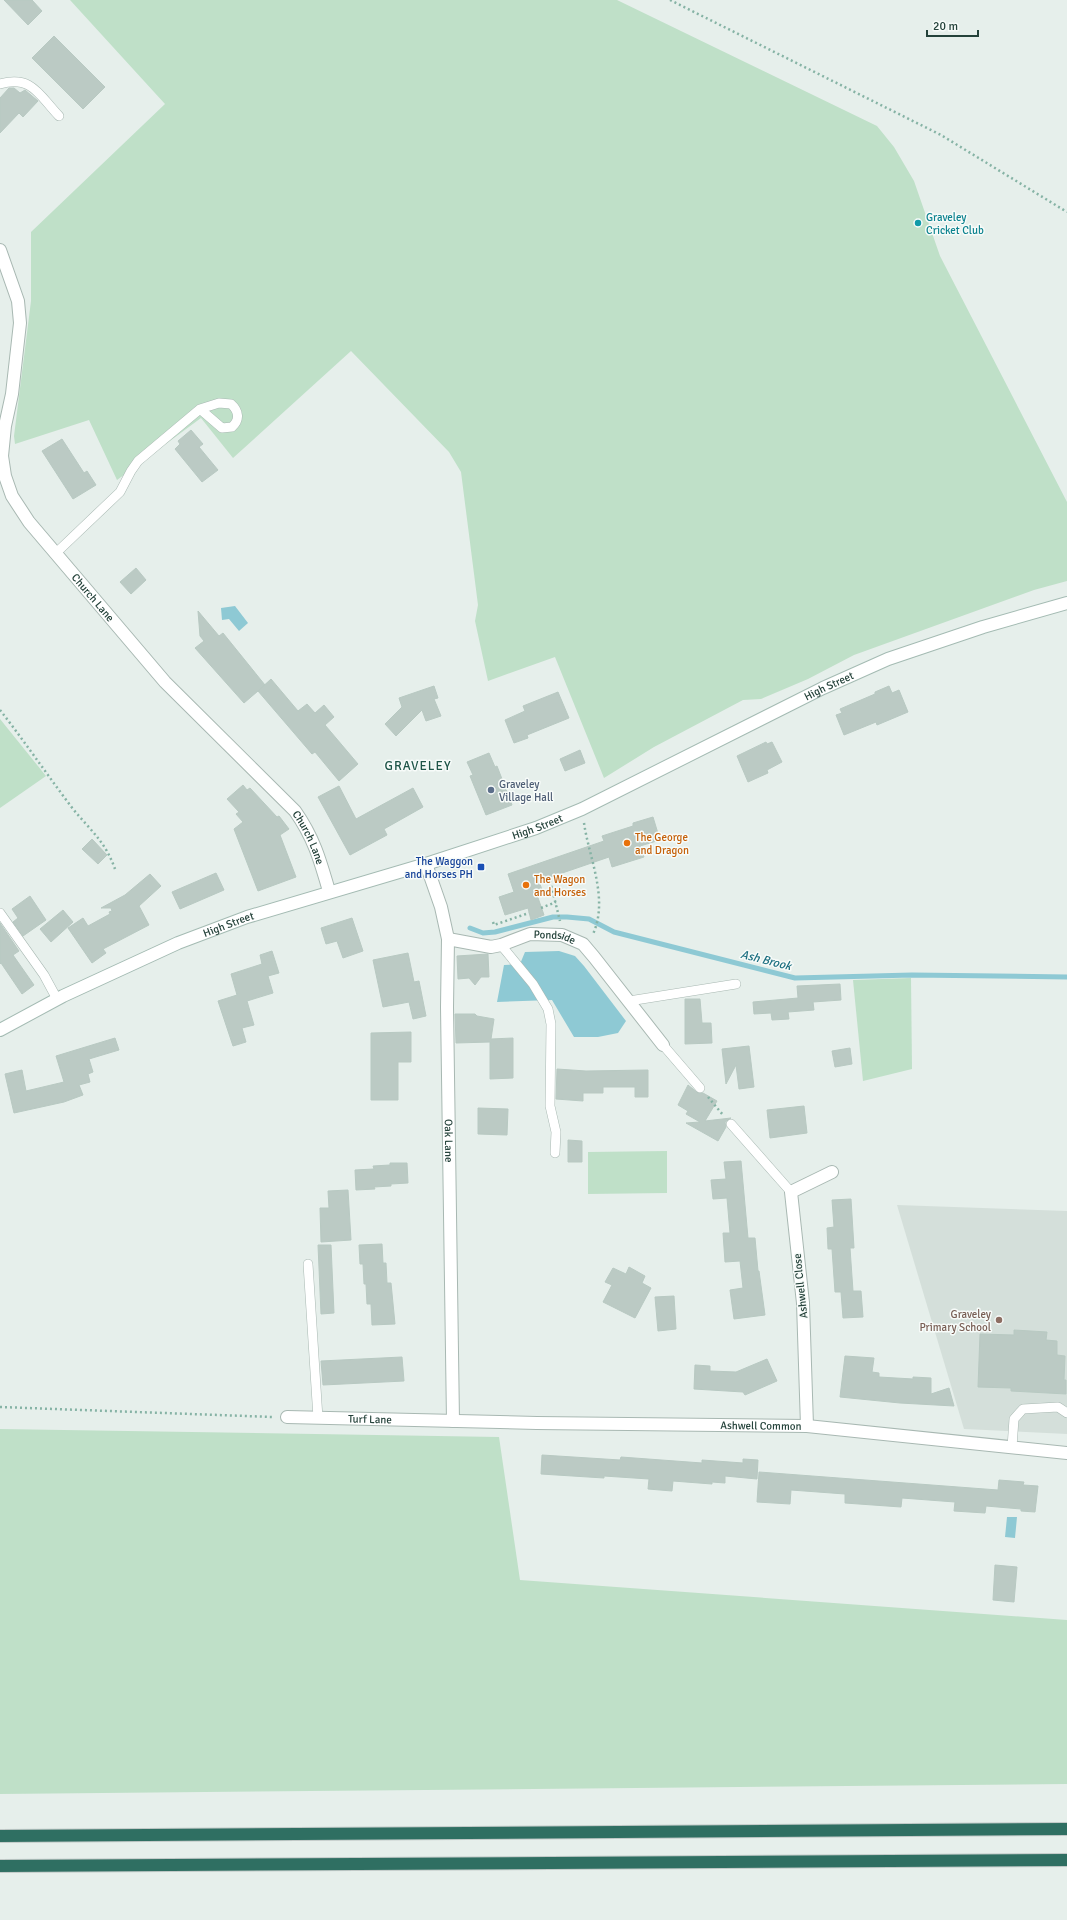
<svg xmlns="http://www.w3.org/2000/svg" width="1067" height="1920" font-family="Signika,sans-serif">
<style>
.built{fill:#d4dfda}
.green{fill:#bfe0c8}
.water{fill:#8ec9d4}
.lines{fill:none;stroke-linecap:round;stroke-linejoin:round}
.stream{stroke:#8ec9d4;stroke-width:5}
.building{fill:#bbcac4;stroke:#b8c9c2}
.service-casing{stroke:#a8b8b2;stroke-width:10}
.minor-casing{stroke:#a8b8b2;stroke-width:14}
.secondary-casing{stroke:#a4bbb3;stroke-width:14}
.motorway-casing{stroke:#c2cac8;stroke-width:14}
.path{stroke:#86b3a5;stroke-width:2.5;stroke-dasharray:2 3;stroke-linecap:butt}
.service{stroke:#fff;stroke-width:9}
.minor{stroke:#fff;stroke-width:12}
.secondary{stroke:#fff;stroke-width:12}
.motorway{stroke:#2f6f62;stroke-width:12}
.culture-dot{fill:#0f9aa8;stroke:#f7fbf9;stroke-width:1.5}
.service-dot{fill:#5c6f8a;stroke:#f7fbf9;stroke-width:1.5}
.food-dot{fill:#e8710a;stroke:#f7fbf9;stroke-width:1.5}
.transit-dot{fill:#1a4fb4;stroke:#f7fbf9;stroke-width:1.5}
.education-dot{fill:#8d6e63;stroke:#f7fbf9;stroke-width:1.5}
.labels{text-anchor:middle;stroke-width:3;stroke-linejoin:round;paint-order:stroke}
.culture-label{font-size:11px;fill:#0d838f;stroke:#f7fbf9;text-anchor:start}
.street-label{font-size:11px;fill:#24423a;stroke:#f7fbf9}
.service-label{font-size:11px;fill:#4e5e75;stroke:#f7fbf9;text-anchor:start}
.food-label{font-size:11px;fill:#c56008;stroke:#f7fbf9;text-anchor:start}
.transit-label{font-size:11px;fill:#164399;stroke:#f7fbf9;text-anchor:end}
.education-label{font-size:11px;fill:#785e54;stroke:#f7fbf9;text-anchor:end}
.water-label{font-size:12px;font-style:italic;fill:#1c6f80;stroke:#f7fbf9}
.quarter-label{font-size:13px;letter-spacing:1px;fill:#1f5548;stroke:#f7fbf9}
</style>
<rect width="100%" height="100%" fill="#e6efeb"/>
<polygon class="built" points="897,1205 1067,1211 1067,1434 964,1429"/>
<g class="green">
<polygon points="70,0 617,0 877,126 894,147 914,181 940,256 1067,502 1067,581 1034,590 854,655 808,679 761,699 743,700 654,747 604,778 555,657 488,681 475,621 478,605 461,472 449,452 351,351 233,458 201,418 117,480 89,420 15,444 14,436 31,301 31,232 165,104"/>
<polygon points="0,719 46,776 0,808"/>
<polygon points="911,978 912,1069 863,1081 853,980"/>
<polygon points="667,1151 667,1193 588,1194 588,1152"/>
<polygon points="0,1429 499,1437 520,1580 1067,1620 1067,1784 0,1794"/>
</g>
<g class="water">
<polygon points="235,606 248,623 239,631 229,619 222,620 221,608"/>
<polygon points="559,951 575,956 584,966 626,1021 618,1033 598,1037 574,1037 552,1000 497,1002 504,965 520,964 525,952"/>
<polygon points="1007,1517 1017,1517 1015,1538 1005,1537"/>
</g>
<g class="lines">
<polyline class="stream" points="470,928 483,933 495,932 553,917 567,917 589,919 614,932 795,978 912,975 1067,977"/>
</g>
<g class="building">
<polygon points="4,0 32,0 42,11 28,25"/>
<polygon points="54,36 105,87 83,109 32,58"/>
<polygon points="9,88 14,88 20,93 25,90 38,101 23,117 19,113 0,133 0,98"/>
<polygon points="191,430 203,444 199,447 218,470 202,482 175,449 180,444 178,441"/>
<polygon points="62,439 84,473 87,471 96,485 73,499 42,451"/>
<polygon points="136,568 146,580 131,594 120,582"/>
<polygon points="198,611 219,636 223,633 265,685 244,703 195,648 204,641 200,636"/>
<polygon points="271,679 298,711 307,704 315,713 324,705 334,717 325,725 358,764 339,781 315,752 312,754 258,691"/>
<polygon points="434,686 438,698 434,699 441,716 426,721 422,710 396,736 385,724 402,707 399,698"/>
<polygon points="889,686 892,693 899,690 908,712 877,725 876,722 844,735 836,715 842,713 840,709 875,694 875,692"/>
<polygon points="558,692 569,718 527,735 528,738 514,743 505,720 525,711 523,706"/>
<polygon points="766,742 767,744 772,742 782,762 767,770 768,773 748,782 737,756"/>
<polygon points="580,750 585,763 565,771 560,759"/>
<polygon points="489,753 495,767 497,766 512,805 486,815 470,776 473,775 467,762"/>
<polygon points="243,785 247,790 250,788 277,817 279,816 289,829 280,835 296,877 258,891 234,829 243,822 236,814 239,812 227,799"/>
<polygon points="339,786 356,819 413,788 423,807 384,829 387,835 350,855 318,797"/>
<polygon points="653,817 660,840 640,846 644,857 612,867 609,857 539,881 542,890 536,892 544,915 531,920 528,908 505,915 499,897 514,892 508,874 604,841 602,836 633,826 633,823"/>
<polygon points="92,839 107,855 98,864 82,849"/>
<polygon points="216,873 224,890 180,909 172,892"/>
<polygon points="150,874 161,886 139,906 149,925 103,949 106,953 92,963 68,928 83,918 88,926 110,914 109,912 112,911 111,908 101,908 125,895"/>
<polygon points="30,896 46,920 23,936 13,922 18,918 12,909"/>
<polygon points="63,910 73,922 51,942 40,929"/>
<polygon points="352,918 363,951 343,958 337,941 326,944 321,928"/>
<polygon points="0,923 19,951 13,955 34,985 22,994 1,963 0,964"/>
<polygon points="272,951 279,973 268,976 273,993 247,1001 254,1025 242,1028 246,1042 233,1046 218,1001 237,995 231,974 262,964 260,955"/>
<polygon points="408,953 414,982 419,981 426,1016 413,1019 409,1002 383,1007 373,960"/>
<polygon points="488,954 489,977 481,977 475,985 469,978 458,979 457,956"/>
<polygon points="840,984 841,1000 813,1002 814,1010 788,1012 789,1019 772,1020 771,1013 754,1014 753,1002 798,998 797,986"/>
<polygon points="685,999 700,999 702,1023 711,1023 712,1043 685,1044"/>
<polygon points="455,1014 475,1014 477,1016 494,1019 491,1039 513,1038 513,1078 490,1079 490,1042 456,1043"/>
<polygon points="411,1032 411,1062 398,1062 398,1100 371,1100 371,1033"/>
<polygon points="115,1038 119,1050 89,1059 93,1072 88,1074 90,1082 79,1085 83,1095 64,1102 14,1113 5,1074 22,1070 26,1091 64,1082 56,1056"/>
<polygon points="749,1046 754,1087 739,1089 736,1065 726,1084 722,1049"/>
<polygon points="850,1048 852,1064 835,1067 832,1051"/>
<polygon points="557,1069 586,1071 648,1070 648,1097 635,1097 635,1087 603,1087 603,1093 583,1093 583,1101 556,1099"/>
<polygon points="688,1085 698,1093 703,1093 717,1101 705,1121 731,1118 725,1122 726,1127 718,1141 686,1123 700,1122 686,1114 688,1111 678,1105"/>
<polygon points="804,1106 807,1133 770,1138 767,1110"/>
<polygon points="478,1108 508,1109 507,1135 478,1134"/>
<polygon points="568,1140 582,1141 582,1162 568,1162"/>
<polygon points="741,1161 748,1238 755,1238 758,1271 759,1271 765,1315 734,1319 730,1290 743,1288 740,1261 725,1262 723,1233 730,1233 727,1198 713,1199 711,1180 726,1179 724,1162"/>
<polygon points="390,1163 407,1163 408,1183 391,1184 391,1186 374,1187 375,1189 356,1190 355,1170 374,1169 373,1166 390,1165"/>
<polygon points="348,1190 351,1240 321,1242 320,1208 329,1208 328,1191"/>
<polygon points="851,1199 854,1248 850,1248 853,1291 861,1291 863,1317 843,1318 841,1292 835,1292 832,1249 828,1249 827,1228 834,1227 832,1200"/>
<polygon points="382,1244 383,1263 386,1263 387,1283 391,1283 395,1324 372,1325 371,1304 367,1304 366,1284 364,1284 363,1264 360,1264 359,1245"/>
<polygon points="318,1245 331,1245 334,1313 321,1314"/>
<polygon points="629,1267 645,1276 642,1283 651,1288 635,1318 603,1302 612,1285 605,1282 613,1268 626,1274"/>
<polygon points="674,1296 676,1329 658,1331 655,1297"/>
<polygon points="1014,1330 1047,1332 1046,1340 1057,1341 1057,1355 1065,1356 1064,1380 1066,1380 1066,1394 1011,1391 1011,1388 978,1387 980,1334 1014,1335"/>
<polygon points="845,1356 874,1358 872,1372 879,1373 879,1377 913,1379 913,1377 931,1378 931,1394 949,1388 954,1406 900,1403 840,1397"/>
<polygon points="402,1357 404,1381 323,1385 321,1361"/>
<polygon points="767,1359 777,1381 745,1395 743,1392 694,1389 695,1365 710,1366 710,1371 736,1372"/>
<polygon points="542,1455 620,1460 621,1457 702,1463 702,1460 743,1463 743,1459 758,1460 757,1479 725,1476 725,1483 712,1482 712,1484 673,1481 672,1491 648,1489 649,1479 604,1476 604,1478 541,1474"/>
<polygon points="759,1472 998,1490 999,1480 1024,1482 1023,1485 1038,1486 1035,1512 1021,1511 1021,1509 986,1506 985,1513 954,1511 955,1502 902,1498 901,1507 845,1503 845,1494 791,1490 790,1504 757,1502"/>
<polygon points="995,1565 1017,1567 1014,1602 993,1600"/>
</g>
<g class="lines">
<defs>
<g id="service">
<path d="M0 84C32 75 39 95 59 116"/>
<path d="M56 553 120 492 131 471 138 461 200 409 219 403 231 404C239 411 240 420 232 427L222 428 200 409"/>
<polyline points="0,913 44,975 57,999"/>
<polyline points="501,945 533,984 548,1009 551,1024 550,1106 556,1132 555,1153"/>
<polyline points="629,1001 736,984"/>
<polyline points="663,1045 700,1088"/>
<polyline points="731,1124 791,1192"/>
<polyline points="308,1264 318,1418"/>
<polyline points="1012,1447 1014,1419 1023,1409 1058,1407 1067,1413"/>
</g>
<g id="minor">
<path id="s1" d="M0 250 18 301 20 323 12 394 5 426 2 456 5 476 12 496 29 522 165 682 295 811C314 838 320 860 329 891"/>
<path id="s2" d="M426 864 441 907 448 939 447 1007 453 1421"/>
<path id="s3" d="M448 939 491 947 501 945 530 934 562 935 583 944 594 957 663 1045"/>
<path id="s4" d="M287 1417 537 1423 807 1426 1067 1453"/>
<polyline points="807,1426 803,1303 791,1192 832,1172"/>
</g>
<g id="secondary">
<path id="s5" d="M0 1030 63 996 178 943 247 917 426 864 536 828 582 809 823 688 888 659 983 627 1067 603"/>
</g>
<g id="motorway">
<polyline points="0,1836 1067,1829"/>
<polyline points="0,1866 1067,1860"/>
</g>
</defs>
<use href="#service" class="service-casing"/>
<use href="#minor" class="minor-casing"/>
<use href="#secondary" class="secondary-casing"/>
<use href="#motorway" class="motorway-casing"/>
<g class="path">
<polyline points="670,0 941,135 1067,212"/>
<path d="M0 710C25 742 48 776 73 809 91 831 105 841 115 869"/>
<path d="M584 823C589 858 609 899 593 934"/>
<polyline points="550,881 560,921"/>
<polyline points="541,908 556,902"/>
<polyline points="493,922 494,925 529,913"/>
<polyline points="708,1097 723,1115"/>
<polyline points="0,1407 273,1417"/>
</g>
<use href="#service" class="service"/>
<use href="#minor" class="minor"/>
<use href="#secondary" class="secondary"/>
<use href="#motorway" class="motorway"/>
</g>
<circle class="culture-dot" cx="918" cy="223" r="4"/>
<circle class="service-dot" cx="491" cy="790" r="4"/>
<g class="food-dot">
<circle cx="627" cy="843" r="4"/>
<circle cx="526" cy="885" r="4"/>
</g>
<rect class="transit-dot" x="477" y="863" width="8" height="8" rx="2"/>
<circle class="education-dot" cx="999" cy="1320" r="4"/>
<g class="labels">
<g class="culture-label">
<text x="926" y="221">Graveley<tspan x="926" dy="13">Cricket Club</tspan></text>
</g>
<g class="street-label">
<text dy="4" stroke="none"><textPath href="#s1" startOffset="382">Church Lane</textPath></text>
<text dy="4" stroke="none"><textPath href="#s5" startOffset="900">High Street</textPath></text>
<text dy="4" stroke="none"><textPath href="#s5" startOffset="576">High Street</textPath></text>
<text dy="4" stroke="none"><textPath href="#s1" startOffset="706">Church Lane</textPath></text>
<text dy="4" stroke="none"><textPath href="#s5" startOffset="252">High Street</textPath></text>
<text dy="4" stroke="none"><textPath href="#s3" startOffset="110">Pondside</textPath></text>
<text dy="4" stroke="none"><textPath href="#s2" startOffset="280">Oak Lane</textPath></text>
<text transform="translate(800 1286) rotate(-96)" y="4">Ashwell Close</text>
<text dy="4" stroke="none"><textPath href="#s4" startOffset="83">Turf Lane</textPath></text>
<text dy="4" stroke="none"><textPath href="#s4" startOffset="474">Ashwell Common</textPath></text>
</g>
<g class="service-label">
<text x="499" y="788">Graveley<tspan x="499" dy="13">Village Hall</tspan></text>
</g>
<g class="food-label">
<text x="635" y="841">The George<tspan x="635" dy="13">and Dragon</tspan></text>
<text x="534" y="883">The Wagon<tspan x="534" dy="13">and Horses</tspan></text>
</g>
<g class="transit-label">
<text x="473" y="865">The Waggon<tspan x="473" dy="13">and Horses PH</tspan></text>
</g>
<g class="education-label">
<text x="991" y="1318">Graveley<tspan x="991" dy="13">Primary School</tspan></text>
</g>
<g class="water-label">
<text transform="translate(766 960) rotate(14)" y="4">Ash Brook</text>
</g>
<g class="quarter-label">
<text x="418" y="770">GRAVELEY</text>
</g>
</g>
<path d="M927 30v6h51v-6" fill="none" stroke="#24423a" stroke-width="2"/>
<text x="933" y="30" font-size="12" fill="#24423a" stroke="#f7fbf9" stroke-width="3" paint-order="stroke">20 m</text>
</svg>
